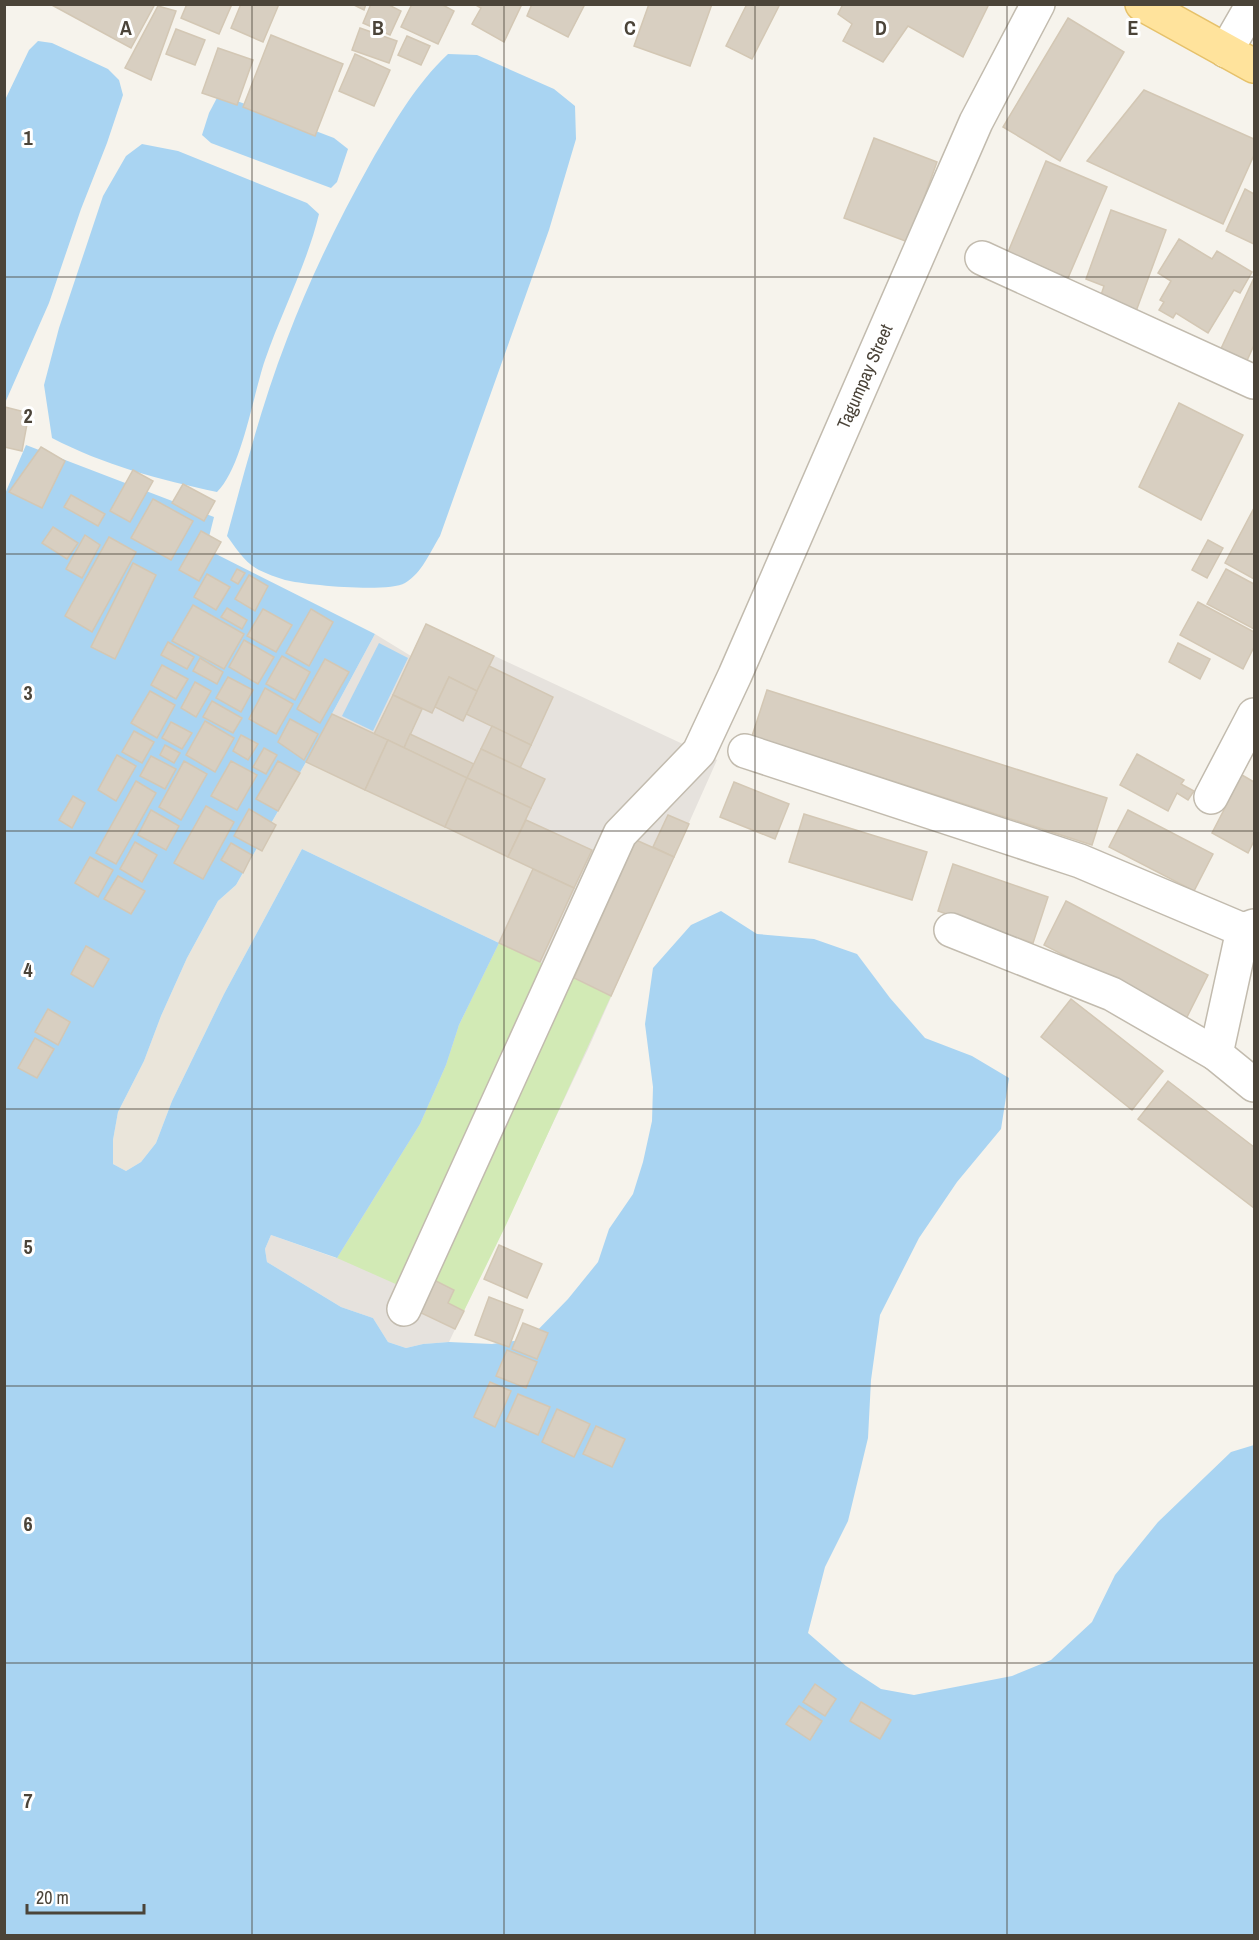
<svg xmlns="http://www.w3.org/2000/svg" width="1259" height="1940" font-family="'Archivo Narrow',sans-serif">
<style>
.residential{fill:#eae5da}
.industrial{fill:#e6e2dd}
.green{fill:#d2eab5}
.water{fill:#a9d4f2}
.building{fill:#d8cfc1;stroke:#d3c7b4;stroke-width:1.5}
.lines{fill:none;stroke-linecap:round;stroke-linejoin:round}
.minor-casing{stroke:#c2bbae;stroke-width:36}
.major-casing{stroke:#e6c16a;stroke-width:36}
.minor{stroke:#fff;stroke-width:33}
.major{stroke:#ffe39c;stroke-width:33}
.grid{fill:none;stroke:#4b4439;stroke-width:1.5;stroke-opacity:0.55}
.labels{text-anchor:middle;stroke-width:6;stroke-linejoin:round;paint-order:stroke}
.street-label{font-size:18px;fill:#4b4439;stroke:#fff}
.grid-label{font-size:20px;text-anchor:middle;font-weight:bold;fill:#4b4439;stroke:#fff;stroke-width:6;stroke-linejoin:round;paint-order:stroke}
</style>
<rect width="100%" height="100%" fill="#f6f3ec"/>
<polygon class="residential" points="306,762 533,869 499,943 302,849 224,994 172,1101 156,1143 141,1162 126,1171 113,1164 113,1140 118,1112 144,1061 161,1016 187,958 218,901 236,885"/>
<polygon class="industrial" points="426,624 717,760 588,1049 449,1342 423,1344 406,1348 388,1342 373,1318 341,1307 267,1262 265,1249 271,1235 336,1258 459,1025 532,869 306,762 375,634 411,656"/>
<polygon class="green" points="499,943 611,996 506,1225 464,1311 448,1303 454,1290 425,1297 337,1258 420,1124 446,1065 459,1025"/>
<g class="water">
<polygon points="38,41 52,43 108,69 119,80 123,95 107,143 81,209 49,303 5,403 5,100 29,50"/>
<path d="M448 54 477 55 554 89 575 106 576 139 549 230 440 536C430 552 422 573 405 583 388 593 305 585 285 580 276 577 267 574 259 570 245 563 236 548 227 536 245 470 262 403 287 339 310 278 339 219 371 162 393 124 416 84 448 54Z"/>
<polygon points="219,94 334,138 348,149 337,182 331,188 211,143 202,135 209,113"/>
<path d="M142 144 178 151 307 203 319 214C307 264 282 311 265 360 253 395 242 468 217 492 160 480 104 465 52 438L44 385 59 328 103 196 126 156Z"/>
<polygon points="26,445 214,517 206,549 375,634 306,762 236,885 218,901 187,958 161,1016 144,1061 118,1112 113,1140 113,1164 126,1171 141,1162 156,1143 172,1101 224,994 302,849 499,943 459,1025 446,1065 420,1124 337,1258 271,1235 265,1249 267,1262 341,1307 373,1318 388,1342 406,1348 423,1344 449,1342 492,1344 529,1339 568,1299 598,1262 609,1229 633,1194 643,1162 652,1121 653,1087 645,1024 653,968 691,925 721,911 757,934 814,939 857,954 890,998 925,1038 972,1056 1009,1078 1001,1129 957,1182 919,1238 880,1315 871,1380 868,1438 848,1521 825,1567 808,1633 846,1666 881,1689 914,1695 1012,1676 1051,1660 1092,1622 1115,1575 1158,1522 1231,1452 1254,1445 1254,1935 5,1936 4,496"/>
<polygon points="379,643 408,658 373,731 342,716"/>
</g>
<g class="building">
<polygon points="50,4 155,4 131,48"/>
<polygon points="187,4 232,4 219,34 181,18"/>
<polygon points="241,4 279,4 263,42 231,28"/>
<polygon points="352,4 366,4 364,10"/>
<polygon points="371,4 387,4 401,11 390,35 363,23"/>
<polygon points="412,4 441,4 454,11 438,44 401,27"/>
<polygon points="474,4 522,4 504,42 472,24 481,8"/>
<polygon points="532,4 585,4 568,37 527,16"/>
<polygon points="649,4 712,4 690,66 634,46"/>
<polygon points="747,4 780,4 752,59 726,46"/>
<polygon points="843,4 989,4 963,57 908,26 883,62 843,41 852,24 838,14"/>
<polygon points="158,6 176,11 151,80 125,68"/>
<polygon points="1068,18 1124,52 1060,161 1003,127"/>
<polygon points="360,28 397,41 389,63 352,50"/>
<polygon points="176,29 205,40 195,65 166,54"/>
<polygon points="271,35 343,64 315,136 243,107"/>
<polygon points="407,36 430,46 421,65 398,55"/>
<polygon points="218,48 253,60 237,105 202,93"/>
<polygon points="355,54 390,70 374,106 339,91"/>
<polygon points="1144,90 1254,139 1254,155 1223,224 1087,161"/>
<polygon points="874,138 937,162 908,242 844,218"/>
<polygon points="1046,161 1107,187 1068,278 1008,252"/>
<polygon points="1245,189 1254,194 1254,244 1226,231"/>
<polygon points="1111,210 1166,230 1135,314 1099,301 1104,286 1086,279"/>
<polygon points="1179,239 1212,259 1217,251 1252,272 1240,293 1234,290 1208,333 1176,313 1173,318 1159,310 1164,302 1160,300 1171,281 1158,273"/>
<polygon points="1253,280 1254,281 1254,345 1245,365 1219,353"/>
<polygon points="1179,403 1243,435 1201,520 1139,487"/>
<polygon points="5,407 29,413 22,451 4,447"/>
<polygon points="41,447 65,461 42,508 9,492"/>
<polygon points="133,470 153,481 130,522 110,511"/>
<polygon points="183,484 215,501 204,521 172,503"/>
<polygon points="71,495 105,514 98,526 64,507"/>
<polygon points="153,499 193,521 171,560 131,538"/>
<polygon points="1254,508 1254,579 1225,563"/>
<polygon points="53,527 78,543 67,559 42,543"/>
<polygon points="201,531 221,542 199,581 179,570"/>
<polygon points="85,535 100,545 82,578 66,569"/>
<polygon points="109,537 136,552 92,632 65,616"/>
<polygon points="1208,540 1223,548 1207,578 1192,570"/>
<polygon points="133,563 156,575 115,659 91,647"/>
<polygon points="237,569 245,573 238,584 231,580"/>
<polygon points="1226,569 1254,584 1254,629 1207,604"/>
<polygon points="207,574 230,587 216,610 194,597"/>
<polygon points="249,575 268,586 255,611 235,599"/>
<polygon points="1198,602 1254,632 1254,647 1243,669 1180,635"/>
<polygon points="193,605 244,634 224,669 172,641"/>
<polygon points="227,608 247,620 242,629 221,617"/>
<polygon points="263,609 292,625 276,652 247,636"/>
<polygon points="311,609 333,622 309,666 286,653"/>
<polygon points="426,624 494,656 477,691 449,677 432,713 393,695"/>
<polygon points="244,640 274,657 258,684 229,667"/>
<polygon points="168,642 194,657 187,669 161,655"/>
<polygon points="1178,643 1210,659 1200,679 1169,662"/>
<polygon points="282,656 310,672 295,700 266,684"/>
<polygon points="200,658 223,672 217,684 193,671"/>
<polygon points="325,659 349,672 320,723 297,709"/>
<polygon points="162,665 188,679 176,699 151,685"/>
<polygon points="489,666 553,697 531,745 466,714"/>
<polygon points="228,677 253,690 241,712 216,698"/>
<polygon points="449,677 477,691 463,721 435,707"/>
<polygon points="195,682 211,691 196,717 181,708"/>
<polygon points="265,688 293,704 276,734 249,719"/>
<polygon points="767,690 1107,798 1092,845 752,736"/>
<polygon points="150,691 175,705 157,738 131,723"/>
<polygon points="393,695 422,709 404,748 374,734"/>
<polygon points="212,701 242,718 233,733 203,717"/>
<polygon points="332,714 388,740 365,790 306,762"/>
<polygon points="290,719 318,734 304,760 278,742"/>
<polygon points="205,721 234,738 215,772 186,755"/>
<polygon points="171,722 192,733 182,749 162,738"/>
<polygon points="492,726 531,745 520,768 481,749"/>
<polygon points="134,731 154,742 142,763 122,752"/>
<polygon points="410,734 474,764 467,778 404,748"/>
<polygon points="241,735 258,744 248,760 233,751"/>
<polygon points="388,740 467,778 445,827 365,790"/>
<polygon points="165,745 180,753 174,763 160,755"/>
<polygon points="264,748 277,755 266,774 253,767"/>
<polygon points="481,749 545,779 531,808 467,778"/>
<polygon points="1137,754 1184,780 1181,784 1194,791 1188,800 1177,793 1168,811 1120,785"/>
<polygon points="117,755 136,766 116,801 98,790"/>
<polygon points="151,756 176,769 165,789 140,776"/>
<polygon points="184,761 207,774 181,820 159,807"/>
<polygon points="231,761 257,775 237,810 211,796"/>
<polygon points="278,761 300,773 278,811 256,799"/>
<polygon points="1242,775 1254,782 1254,841 1248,853 1212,833"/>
<polygon points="467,778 531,808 508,857 445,827"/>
<polygon points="136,781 156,793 116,864 96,853"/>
<polygon points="734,782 789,804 775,839 720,817"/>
<polygon points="73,796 85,803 72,828 59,820"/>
<polygon points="206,806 234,822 203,879 174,863"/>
<polygon points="249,809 276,825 262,851 234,836"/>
<polygon points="151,810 179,826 166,850 138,835"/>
<polygon points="1128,810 1213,854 1194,891 1109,847"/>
<polygon points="804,814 927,852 912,900 789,862"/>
<polygon points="668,815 689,824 674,857 653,847"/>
<polygon points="526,820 592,850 574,888 508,857"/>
<polygon points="636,840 674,857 611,996 574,978"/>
<polygon points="135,842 157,855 142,882 120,869"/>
<polygon points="231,843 252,855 243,873 221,860"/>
<polygon points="90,857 113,870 98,897 75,883"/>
<polygon points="953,864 1048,897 1033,943 938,911"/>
<polygon points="533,869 574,888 540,962 499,943"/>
<polygon points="118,876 145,891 131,914 104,899"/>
<polygon points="1066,901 1208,975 1186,1019 1044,945"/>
<polygon points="86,946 109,959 93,987 71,974"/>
<polygon points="1071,999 1163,1071 1132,1110 1041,1037"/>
<polygon points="48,1009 70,1022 58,1045 35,1032"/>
<polygon points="35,1038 54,1049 37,1078 18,1068"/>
<polygon points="1168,1081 1254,1147 1254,1208 1138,1119"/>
<polygon points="499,1245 542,1264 527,1298 484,1279"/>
<polygon points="432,1279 454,1290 448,1303 464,1311 455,1329 417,1311"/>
<polygon points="489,1297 523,1310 509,1347 475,1335"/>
<polygon points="523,1323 548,1333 537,1359 512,1349"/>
<polygon points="507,1350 537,1362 526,1388 496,1376"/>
<polygon points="490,1382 511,1391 495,1427 474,1417"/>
<polygon points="518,1394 550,1407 538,1435 506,1421"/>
<polygon points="557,1409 590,1424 574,1457 542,1442"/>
<polygon points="596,1426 625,1439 612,1467 583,1454"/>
<polygon points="815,1684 836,1699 825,1716 803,1702"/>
<polygon points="861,1702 891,1720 880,1739 850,1721"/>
<polygon points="799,1706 822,1721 810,1740 786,1724"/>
</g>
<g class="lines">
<defs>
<g id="minor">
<polyline points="1226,51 1253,4"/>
<polyline points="982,258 1254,382"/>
<polyline points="745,751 1080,861 1243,930 1254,926"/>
<polyline points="1211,797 1254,715"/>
<polyline points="951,930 1112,994 1216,1054"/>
<polyline points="1243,930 1216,1054 1254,1085"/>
<path id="s1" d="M404 1309 620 834 699 752 735 675 976 122 1038 4"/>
</g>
<polyline id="major" points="1142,4 1254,66"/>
</defs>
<use href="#minor" class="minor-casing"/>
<use href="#major" class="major-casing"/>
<use href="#minor" class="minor"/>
<use href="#major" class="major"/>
</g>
<path class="grid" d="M252 4V1936M504 4V1936M755 4V1936M1007 4V1936M4 277H1254M4 554H1254M4 831H1254M4 1109H1254M4 1386H1254M4 1663H1254"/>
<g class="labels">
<g class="street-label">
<text dy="6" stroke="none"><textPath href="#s1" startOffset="1046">Tagumpay Street</textPath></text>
</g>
</g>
<g class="grid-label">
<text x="126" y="35">A</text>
<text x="378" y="35">B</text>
<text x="630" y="35">C</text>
<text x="881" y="35">D</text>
<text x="1133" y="35">E</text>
<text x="28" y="145">1</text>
<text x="28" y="423">2</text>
<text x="28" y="700">3</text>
<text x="28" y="977">4</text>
<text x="28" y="1254">5</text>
<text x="28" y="1531">6</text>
<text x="28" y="1808">7</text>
</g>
<rect width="1259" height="1940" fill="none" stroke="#4b4439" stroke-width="12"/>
<path d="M27 1904v9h117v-9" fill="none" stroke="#4b4439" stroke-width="3"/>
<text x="36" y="1904" font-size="18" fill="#4b4439" stroke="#ffffff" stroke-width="4.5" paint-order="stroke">20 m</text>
</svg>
